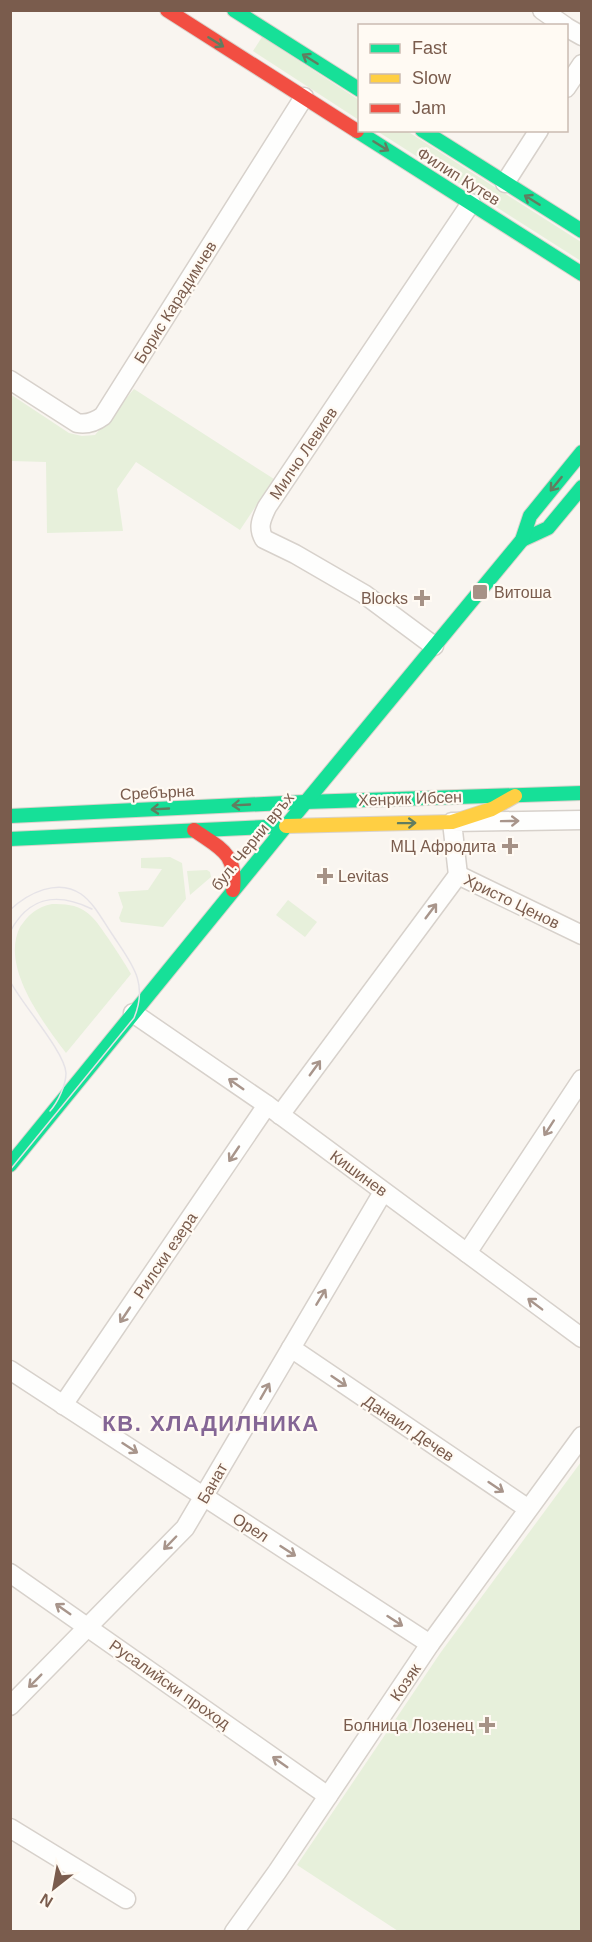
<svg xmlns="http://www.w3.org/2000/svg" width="592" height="1942" font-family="Arial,sans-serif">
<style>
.green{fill:#e7f0db}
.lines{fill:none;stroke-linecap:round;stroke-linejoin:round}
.street-casing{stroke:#d7d1cb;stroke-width:21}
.fast-casing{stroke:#d9d2cb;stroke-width:16}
.slow-casing{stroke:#d9d2cb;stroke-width:16}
.jam-casing{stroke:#d9d2cb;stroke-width:16}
.street{stroke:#fefefd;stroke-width:18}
.fast{stroke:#16e098;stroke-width:14}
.slow{stroke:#ffcf43;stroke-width:14}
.jam{stroke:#f24e42;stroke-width:14}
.tram{stroke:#e6e3e7;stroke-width:1.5}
.oneway{stroke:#617d60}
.oneway2{stroke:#a8958b}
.poi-dot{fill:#a69286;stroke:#fffaf3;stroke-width:2}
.labels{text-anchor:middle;stroke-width:4.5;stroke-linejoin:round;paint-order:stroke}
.street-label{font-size:16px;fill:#7a5c4d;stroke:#fffaf3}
.poi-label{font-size:16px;fill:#7a5c4d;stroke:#fffaf3;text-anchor:end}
.district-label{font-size:22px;font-weight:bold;letter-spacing:1.5px;fill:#846695;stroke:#fffaf3}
</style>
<rect width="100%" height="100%" fill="#f9f5f0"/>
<g class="green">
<polygon points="262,37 359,100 359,120 253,51"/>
<polygon points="377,131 407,131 581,242 581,261"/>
<polygon points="134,389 274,479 240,530 136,462 117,489 123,531 47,533 46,462 11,461 10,394 69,433 82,436 95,435"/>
<polygon points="170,857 182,863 186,899 163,927 121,922 119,918 123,907 118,892 148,890 162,869 141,868 141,858"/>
<polygon points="207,870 210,872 211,877 190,895 187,871"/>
<polygon points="288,900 317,922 305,937 276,915"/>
<path d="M52 904C84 903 92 914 108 938 116 950 124 962 131 974L66 1053C43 1022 0 967 20 927 29 914 37 907 52 904Z"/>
<polygon points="581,1462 581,1931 398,1931 297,1865 441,1652"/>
</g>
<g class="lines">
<defs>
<g id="street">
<polyline points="542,10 565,26"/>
<polyline points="566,27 582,36"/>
<polyline points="566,88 582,64"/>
<polyline points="505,183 539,130"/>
<path d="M10 380 77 423C87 425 95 422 103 416L304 97"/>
<path d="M434 646 364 594 295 554 264 539C257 527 262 518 267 507L471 203"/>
<polyline points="458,875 452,822 582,820"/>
<polyline points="458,875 582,935"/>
<polyline points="133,1013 267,1105 582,1338"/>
<polyline points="280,1115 458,875"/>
<polyline points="467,1253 582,1079"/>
<polyline points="291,1348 527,1508"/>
<polyline points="10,1370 430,1644"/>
<polyline points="63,1405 267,1105"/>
<polyline points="10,1573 328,1796"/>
<polyline points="10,1706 185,1528 383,1192"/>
<polyline points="10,1828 126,1899"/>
<polyline points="234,1932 277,1872 430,1644 582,1436"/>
</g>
<g id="fast">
<polyline points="234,10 360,90"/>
<polyline points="422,130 582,231"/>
<polyline points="357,131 582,274"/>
<polyline points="522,540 548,528 582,487"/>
<polyline points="305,802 582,793"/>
<polyline points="10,816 305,802"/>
<polyline points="10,839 286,826 522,540 530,516 582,452"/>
<polyline points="10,1165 286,826"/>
</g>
<polyline id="slow" points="286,826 452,822 492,809 515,796"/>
<g id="jam">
<polyline points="167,10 357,131"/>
<path d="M194 830C221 849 237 853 233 890"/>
</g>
</defs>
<use href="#street" class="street-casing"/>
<use href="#fast" class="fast-casing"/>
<use href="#slow" class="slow-casing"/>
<use href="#jam" class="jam-casing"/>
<use href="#street" class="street"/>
<use href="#fast" class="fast"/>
<use href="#slow" class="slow"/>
<use href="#jam" class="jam"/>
<g class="tram">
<path d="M10 910C28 893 58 878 81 894 94 903 103 921 112 934 131 963 149 982 134 1018L10 1170"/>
<path d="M10 932C29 896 57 892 92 909"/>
<path d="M10 981C21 1003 65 1052 66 1073 66 1085 58 1102 50 1111"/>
</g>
</g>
<defs><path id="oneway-shaft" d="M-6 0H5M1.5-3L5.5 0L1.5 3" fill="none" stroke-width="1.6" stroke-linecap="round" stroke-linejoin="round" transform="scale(1.5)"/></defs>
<g class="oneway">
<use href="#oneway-shaft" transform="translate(216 42) rotate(32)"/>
<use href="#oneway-shaft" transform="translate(310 59) rotate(-148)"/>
<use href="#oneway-shaft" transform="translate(381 146) rotate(32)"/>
<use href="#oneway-shaft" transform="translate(532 200) rotate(-148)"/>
<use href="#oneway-shaft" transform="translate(556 484) rotate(129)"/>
<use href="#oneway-shaft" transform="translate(241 805) rotate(177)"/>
<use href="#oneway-shaft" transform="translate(160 809) rotate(177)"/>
<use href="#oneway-shaft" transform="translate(407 823) rotate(-1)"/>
</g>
<g class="oneway2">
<use href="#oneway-shaft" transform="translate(510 821) rotate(-1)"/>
<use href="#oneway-shaft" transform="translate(431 911) rotate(-53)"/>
<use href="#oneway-shaft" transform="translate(315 1068) rotate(-54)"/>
<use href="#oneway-shaft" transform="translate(236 1084) rotate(-145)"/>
<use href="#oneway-shaft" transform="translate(549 1128) rotate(123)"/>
<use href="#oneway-shaft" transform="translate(234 1154) rotate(124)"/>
<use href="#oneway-shaft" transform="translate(321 1297) rotate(-59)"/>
<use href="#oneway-shaft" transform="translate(535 1304) rotate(-143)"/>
<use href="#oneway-shaft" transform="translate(125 1315) rotate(124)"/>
<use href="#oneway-shaft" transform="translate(339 1381) rotate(34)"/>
<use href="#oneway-shaft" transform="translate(265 1391) rotate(-60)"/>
<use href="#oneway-shaft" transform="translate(130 1448) rotate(33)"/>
<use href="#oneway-shaft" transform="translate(496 1487) rotate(34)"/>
<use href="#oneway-shaft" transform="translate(170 1543) rotate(134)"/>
<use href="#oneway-shaft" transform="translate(288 1551) rotate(33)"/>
<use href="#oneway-shaft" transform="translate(63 1609) rotate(-145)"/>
<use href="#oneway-shaft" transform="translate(395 1621) rotate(33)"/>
<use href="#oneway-shaft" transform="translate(35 1681) rotate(135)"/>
<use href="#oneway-shaft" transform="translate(280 1762) rotate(-145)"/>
</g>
<g class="poi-dot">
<rect x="472" y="584" width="16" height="16" rx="3"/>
<path d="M419 589h6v6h6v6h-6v6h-6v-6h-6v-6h6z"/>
<path d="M507 837h6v6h6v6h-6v6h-6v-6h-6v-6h6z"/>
<path d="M322 867h6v6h6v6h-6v6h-6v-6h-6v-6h6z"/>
<path d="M484 1716h6v6h6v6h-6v6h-6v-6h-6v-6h6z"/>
</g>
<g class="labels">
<g class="street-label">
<text transform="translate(459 176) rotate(32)" y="6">Филип Кутев</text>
<text transform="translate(175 302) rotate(-58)" y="6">Борис Карадимчев</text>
<text transform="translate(303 453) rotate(-56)" y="6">Милчо Левиев</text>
<text transform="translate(157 792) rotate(-3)" y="6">Сребърна</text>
<text transform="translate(410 798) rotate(-2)" y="6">Хенрик Ибсен</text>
<text transform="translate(252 841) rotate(-51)" y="6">бул. Черни връх</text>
<text transform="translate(512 901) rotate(26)" y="6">Христо Ценов</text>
<text transform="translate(359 1173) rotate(36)" y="6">Кишинев</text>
<text transform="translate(165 1255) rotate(-56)" y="6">Рилски езера</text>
<text transform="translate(409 1428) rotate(34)" y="6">Данаил Дечев</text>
<text transform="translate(212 1483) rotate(-60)" y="6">Банат</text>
<text transform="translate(251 1527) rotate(33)" y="6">Орел</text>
<text transform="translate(405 1682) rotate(-56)" y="6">Козяк</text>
<text transform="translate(170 1684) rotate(35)" y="6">Русалийски проход</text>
</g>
<g class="poi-label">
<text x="494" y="598" text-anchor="start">Витоша</text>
<text x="408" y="604">Blocks</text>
<text x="496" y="852">МЦ Афродита</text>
<text x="338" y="882" text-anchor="start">Levitas</text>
<text x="474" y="1731">Болница Лозенец</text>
</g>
<g class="district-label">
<text x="211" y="1431">КВ. ХЛАДИЛНИКА</text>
</g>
</g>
<rect width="592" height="1942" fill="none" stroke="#7a5c4d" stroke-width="24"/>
<rect x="358" y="24" width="210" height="108" fill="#fffaf3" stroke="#cabbb1" stroke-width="1.5"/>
<rect x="370" y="44" width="30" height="9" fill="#16e098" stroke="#cabbb1" stroke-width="1.5"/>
<text x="412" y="54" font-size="18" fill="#7a5c4d">Fast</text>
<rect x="370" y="74" width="30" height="9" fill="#ffcf43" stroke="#cabbb1" stroke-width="1.5"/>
<text x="412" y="84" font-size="18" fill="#7a5c4d">Slow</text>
<rect x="370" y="104" width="30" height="9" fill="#f24e42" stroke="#cabbb1" stroke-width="1.5"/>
<text x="412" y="114" font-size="18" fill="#7a5c4d">Jam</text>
<g transform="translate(54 1888) rotate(211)" stroke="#fffaf3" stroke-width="4.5" paint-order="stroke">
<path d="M0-4.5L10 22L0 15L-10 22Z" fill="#7a5c4d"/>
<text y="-9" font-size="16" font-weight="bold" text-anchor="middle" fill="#7a5c4d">N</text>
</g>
</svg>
